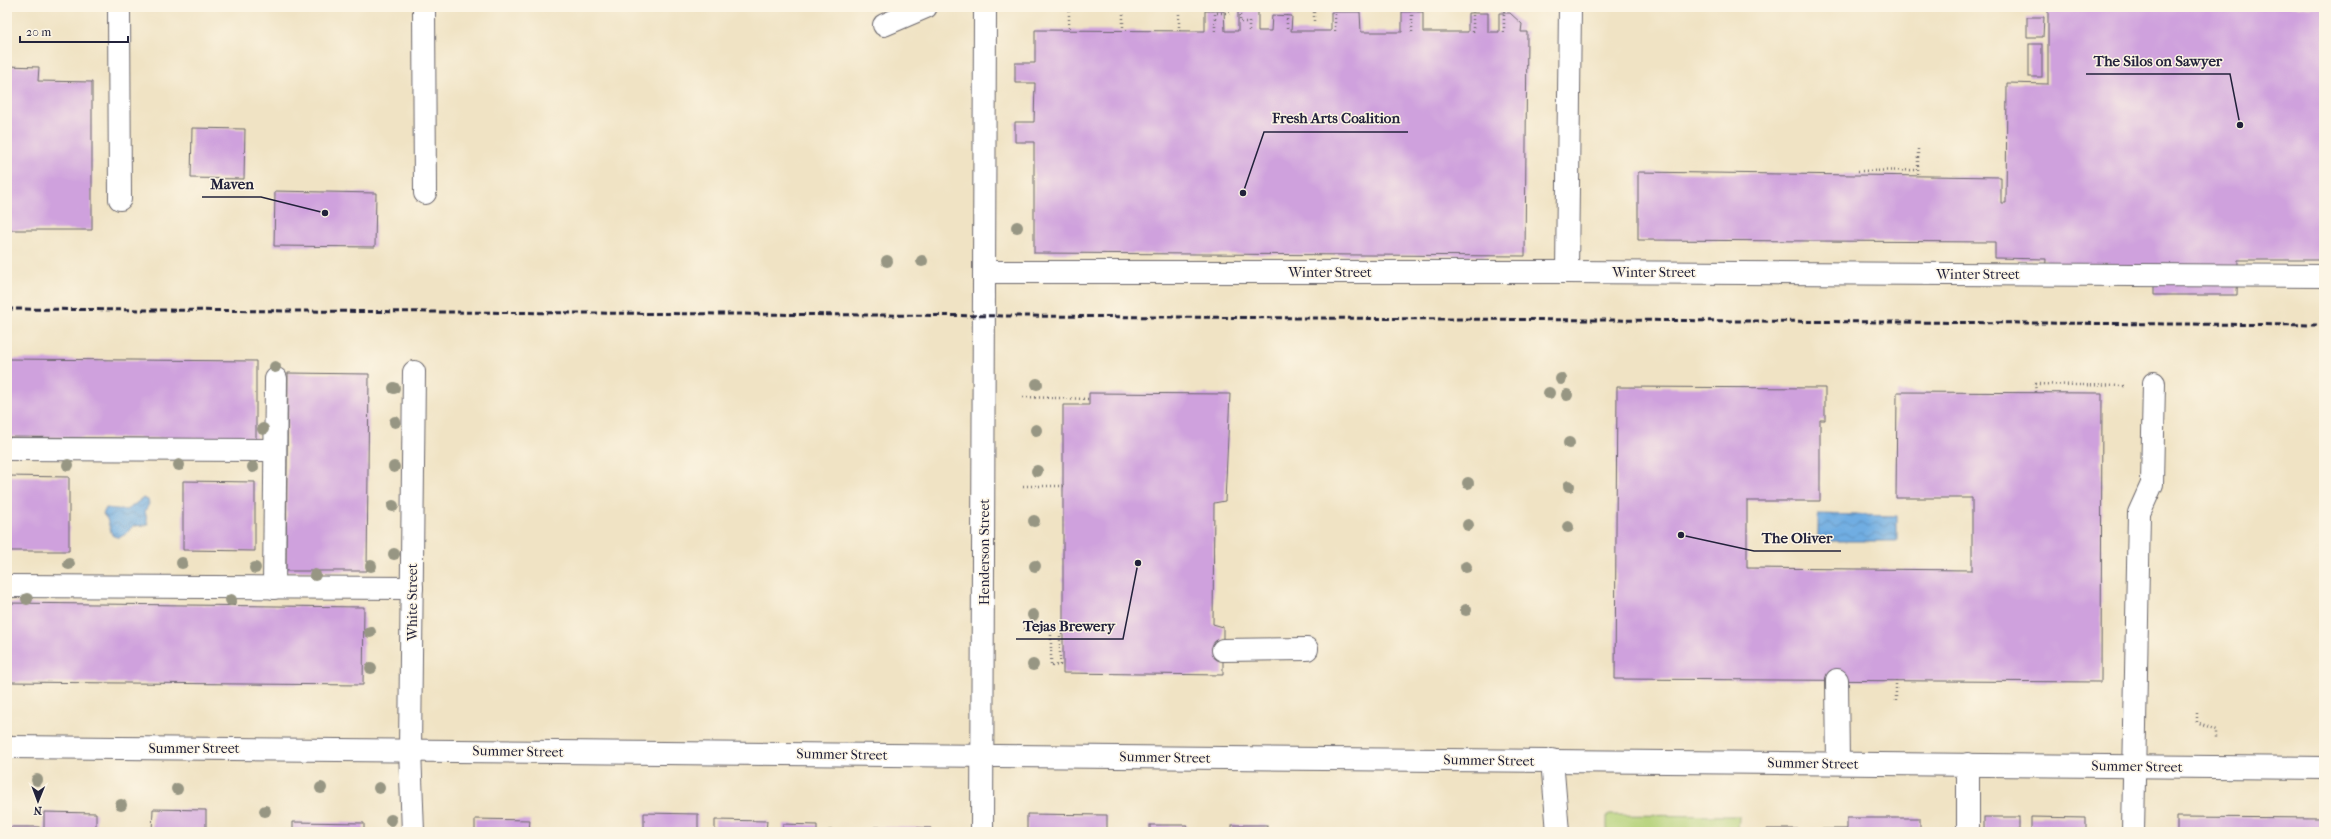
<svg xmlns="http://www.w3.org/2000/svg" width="2331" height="839" font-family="'IM FELL French Canon',serif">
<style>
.green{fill:#b4d178;stroke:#6b7a5a}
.water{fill:url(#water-waves);stroke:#49688e}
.building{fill:#cfa1dd}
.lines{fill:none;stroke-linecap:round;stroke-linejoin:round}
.minor-casing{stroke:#6a666b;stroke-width:24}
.path{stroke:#6a666b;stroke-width:2.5;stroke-dasharray:1 3;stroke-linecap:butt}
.minor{stroke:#fff;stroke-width:22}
.rail{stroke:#22223b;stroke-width:3;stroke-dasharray:6 3;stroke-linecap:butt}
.tree{fill:#979683}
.labels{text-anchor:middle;stroke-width:3;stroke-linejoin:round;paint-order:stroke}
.street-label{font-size:14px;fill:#22223b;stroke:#fcf5e5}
.leader{fill:none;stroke:#22223b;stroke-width:1.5}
.callout-dot{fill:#22223b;stroke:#fcf5e5;stroke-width:1.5}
.callout-label{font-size:15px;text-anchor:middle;font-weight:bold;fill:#22223b;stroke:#fcf5e5;stroke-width:3;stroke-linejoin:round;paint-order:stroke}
</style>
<defs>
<pattern id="water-waves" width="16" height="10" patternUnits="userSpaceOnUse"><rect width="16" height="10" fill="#70ade2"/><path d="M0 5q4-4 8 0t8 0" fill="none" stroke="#5c8cb8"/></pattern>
</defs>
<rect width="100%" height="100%" fill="#fcf5e5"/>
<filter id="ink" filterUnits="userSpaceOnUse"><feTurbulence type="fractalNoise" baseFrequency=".025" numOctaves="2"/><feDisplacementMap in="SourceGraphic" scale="8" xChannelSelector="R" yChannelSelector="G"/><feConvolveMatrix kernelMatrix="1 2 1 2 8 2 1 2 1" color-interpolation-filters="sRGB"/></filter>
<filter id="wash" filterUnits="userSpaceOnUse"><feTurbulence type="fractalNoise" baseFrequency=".012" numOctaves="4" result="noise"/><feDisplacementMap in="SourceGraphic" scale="16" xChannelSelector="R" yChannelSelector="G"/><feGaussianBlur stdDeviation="0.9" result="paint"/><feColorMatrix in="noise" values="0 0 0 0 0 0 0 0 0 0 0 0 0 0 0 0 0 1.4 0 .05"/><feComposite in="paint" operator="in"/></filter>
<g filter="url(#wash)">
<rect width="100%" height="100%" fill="#f0e3c4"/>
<polygon class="green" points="1607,815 1739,816 1738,832 1607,832"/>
<g class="water">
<path d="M143 498 148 500 149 504 145 511 148 525 133 526C126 533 122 541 112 535L107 519 103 514 106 508 127 510Z"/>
<polygon points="1818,514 1897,516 1897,541 1818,541"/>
</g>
<g id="blocks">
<g class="building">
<polygon points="2048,7 2324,7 2324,260 2238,260 2237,295 2154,295 2154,275 2045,275 2046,259 1995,258 1995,242 1638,240 1638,172 2001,177 2001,203 2006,203 2007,83 2048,84"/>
<polygon points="1205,11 1224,11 1225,31 1238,31 1238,12 1258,11 1258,31 1271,31 1272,15 1292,16 1291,31 1331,31 1331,12 1360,12 1361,32 1402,32 1402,12 1423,12 1423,32 1468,32 1468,13 1488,13 1488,32 1499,32 1499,13 1510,13 1522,24 1521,32 1527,32 1525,256 1034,253 1034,142 1015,142 1015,122 1034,122 1035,83 1015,83 1015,63 1035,63 1035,30 1205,31"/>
<polygon points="2027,17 2044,17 2043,37 2027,37"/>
<rect x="2029" y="44" width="13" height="33"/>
<polygon points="7,66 39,67 38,81 92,82 92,230 7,230"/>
<polygon points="192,128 245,129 244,179 191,178"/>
<polygon points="275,191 376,193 375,247 274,246"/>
<polygon points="7,359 256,361 256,439 7,437"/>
<polygon points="288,373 369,374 367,571 286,571"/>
<polygon points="1617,387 1825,388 1825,420 1820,420 1820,501 1747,501 1747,568 1972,570 1972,498 1896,498 1897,392 2102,393 2101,682 1615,679"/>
<polygon points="1089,393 1230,394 1225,501 1214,503 1213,624 1223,627 1223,675 1063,673 1063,405 1089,405"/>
<polygon points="7,476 69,477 69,551 7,551"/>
<polygon points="183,481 255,482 255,551 183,550"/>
<polygon points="7,603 364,607 363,685 7,682"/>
<polygon points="153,809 206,810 206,832 152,832"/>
<polygon points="44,812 96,813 96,832 44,832"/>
<polygon points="644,813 698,814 698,832 644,832"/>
<polygon points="1027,814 1107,815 1107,832 1027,832"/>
<rect x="1984" y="817" width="35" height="15"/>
<polygon points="2031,817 2086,818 2086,832 2031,832"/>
<polygon points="2177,817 2324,818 2324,832 2177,832"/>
<polygon points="1847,818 1920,818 1920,832 1767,832 1767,829 1847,829"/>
<polygon points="475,819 530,820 529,832 475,832"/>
<polygon points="715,820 767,821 766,832 715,832"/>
<polygon points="293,822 364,823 364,832 293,832"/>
<polygon points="783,824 817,825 817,832 783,832"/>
<rect x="1150" y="825" width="37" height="7"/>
<rect x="1232" y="825" width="35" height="7"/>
<rect x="7" y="827" width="32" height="5"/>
<polygon points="874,827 931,828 931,832 872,832"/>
<rect x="829" y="830" width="36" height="2"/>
</g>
</g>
</g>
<g filter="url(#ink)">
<use href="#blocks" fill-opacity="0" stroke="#6a666b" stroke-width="1"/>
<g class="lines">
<defs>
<g id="minor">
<polyline points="119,7 120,199"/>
<polyline points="424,7 425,193"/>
<polyline points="884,25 926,7"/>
<polyline points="985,272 1567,272 2324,276"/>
<polyline points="1567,272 1570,7"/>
<polyline points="7,449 275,450"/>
<polyline points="7,586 412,588"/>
<polyline points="274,588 276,379"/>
<polyline points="1223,650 1307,649"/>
<polyline points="1837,680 1838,763"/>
<polyline points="7,747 2324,768"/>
<polyline points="1552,760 1558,832"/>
<polyline points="413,832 410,750 414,372"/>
<polyline points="982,832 985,7"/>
<polyline points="1968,832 1968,764"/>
<polyline points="2133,832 2139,513 2152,484 2154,383"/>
</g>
</defs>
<use href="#minor" class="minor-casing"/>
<g class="path">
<polyline points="1069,7 1069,30"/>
<polyline points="1240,7 1240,22 1249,22 1249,31"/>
<polyline points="1287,7 1287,31"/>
<polyline points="1412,7 1412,32"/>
<polyline points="1728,7 1728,11"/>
<polyline points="1314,21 1314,11"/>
<polyline points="1123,31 1123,7"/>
<polyline points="1179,31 1179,7"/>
<polyline points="1215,31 1215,13 1230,13 1230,7"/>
<polyline points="1335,31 1335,7"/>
<polyline points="1473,32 1473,7"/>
<polyline points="1504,32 1504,7"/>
<polyline points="1918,149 1918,176"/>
<polyline points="1858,171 1918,170"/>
<polyline points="2036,392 2035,384 2125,386"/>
<polyline points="1023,397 1089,399"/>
<polyline points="1023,486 1064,486"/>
<polyline points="1024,629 1051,630 1051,666 1060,665 1060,634 1064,634"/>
<polyline points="1896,680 1896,701"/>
<polyline points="2197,713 2197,722 2216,730 2216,738"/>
</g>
<use href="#minor" class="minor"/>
<polyline class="rail" points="7,309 2324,325"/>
</g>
<g class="tree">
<circle cx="1017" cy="227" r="6"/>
<circle cx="887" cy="261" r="6"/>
<circle cx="922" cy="261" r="6"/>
<circle cx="275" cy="367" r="6"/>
<circle cx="1561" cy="379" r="6"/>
<circle cx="1037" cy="384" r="6"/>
<circle cx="394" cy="388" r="6"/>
<circle cx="1549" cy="393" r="6"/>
<circle cx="1567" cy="395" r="6"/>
<circle cx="395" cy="422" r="6"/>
<circle cx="263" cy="429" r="6"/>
<circle cx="1036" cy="430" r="6"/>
<circle cx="1569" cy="443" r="6"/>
<circle cx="68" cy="465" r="6"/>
<circle cx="179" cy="465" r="6"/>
<circle cx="253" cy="467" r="6"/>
<circle cx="394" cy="467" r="6"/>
<circle cx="1037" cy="471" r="6"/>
<circle cx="1468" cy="483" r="6"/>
<circle cx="1569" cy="486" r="6"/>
<circle cx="393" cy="506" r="6"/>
<circle cx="1034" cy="521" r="6"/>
<circle cx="1468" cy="525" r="6"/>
<circle cx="1568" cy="527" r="6"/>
<circle cx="394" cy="554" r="6"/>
<circle cx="182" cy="563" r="6"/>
<circle cx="69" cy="564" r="6"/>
<circle cx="371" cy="566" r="6"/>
<circle cx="1035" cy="566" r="6"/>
<circle cx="1466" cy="567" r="6"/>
<circle cx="255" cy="568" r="6"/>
<circle cx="315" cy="575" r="6"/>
<circle cx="27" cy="599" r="6"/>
<circle cx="231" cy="600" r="6"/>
<circle cx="1466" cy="610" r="6"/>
<circle cx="1033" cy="615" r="6"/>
<circle cx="370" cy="632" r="6"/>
<circle cx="1033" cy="665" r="6"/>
<circle cx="371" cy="668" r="6"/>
<circle cx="37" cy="780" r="6"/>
<circle cx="321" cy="788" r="6"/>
<circle cx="379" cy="788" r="6"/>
<circle cx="177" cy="789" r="6"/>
<circle cx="121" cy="805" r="6"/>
<circle cx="265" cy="811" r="6"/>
<circle cx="391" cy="820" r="6"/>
</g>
</g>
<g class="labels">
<g class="street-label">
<text x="1330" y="277">Winter Street</text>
<text x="1654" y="277">Winter Street</text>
<text x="1978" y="279">Winter Street</text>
<text transform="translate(984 552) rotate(-90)" y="5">Henderson Street</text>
<text transform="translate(412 602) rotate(-90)" y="5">White Street</text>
<text x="194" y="753">Summer Street</text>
<text transform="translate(518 751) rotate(1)" y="5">Summer Street</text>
<text transform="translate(842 754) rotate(1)" y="5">Summer Street</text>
<text transform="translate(1165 757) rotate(1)" y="5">Summer Street</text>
<text transform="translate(1489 760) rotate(1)" y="5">Summer Street</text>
<text transform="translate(1813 763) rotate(1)" y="5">Summer Street</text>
<text transform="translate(2137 766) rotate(1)" y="5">Summer Street</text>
</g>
</g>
<path class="leader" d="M2240 125L2230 74H2086M1243 193L1264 132H1408M325 213L261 197H202M1681 535L1754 551H1841M1138 563L1123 639H1016"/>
<g class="callout-dot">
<circle cx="2240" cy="125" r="4"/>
<circle cx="1243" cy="193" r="4"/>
<circle cx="325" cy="213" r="4"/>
<circle cx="1681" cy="535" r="4"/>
<circle cx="1138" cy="563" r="4"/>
</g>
<g class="callout-label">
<text x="2158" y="66">The Silos on Sawyer</text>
<text x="1336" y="123">Fresh Arts Coalition</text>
<text x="232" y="189">Maven</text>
<text x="1797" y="543">The Oliver</text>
<text x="1069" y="631">Tejas Brewery</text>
</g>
<rect width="2331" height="839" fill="none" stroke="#fcf5e5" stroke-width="24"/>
<g transform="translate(38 801) rotate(181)" stroke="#fcf5e5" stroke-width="3" paint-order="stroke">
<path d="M0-3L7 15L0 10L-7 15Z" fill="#22223b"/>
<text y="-6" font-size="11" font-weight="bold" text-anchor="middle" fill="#22223b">N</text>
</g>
<path d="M20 36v6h108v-6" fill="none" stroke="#22223b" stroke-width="2"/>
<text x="26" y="36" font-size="12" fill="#22223b" stroke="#fcf5e5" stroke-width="3" paint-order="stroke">20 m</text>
</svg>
